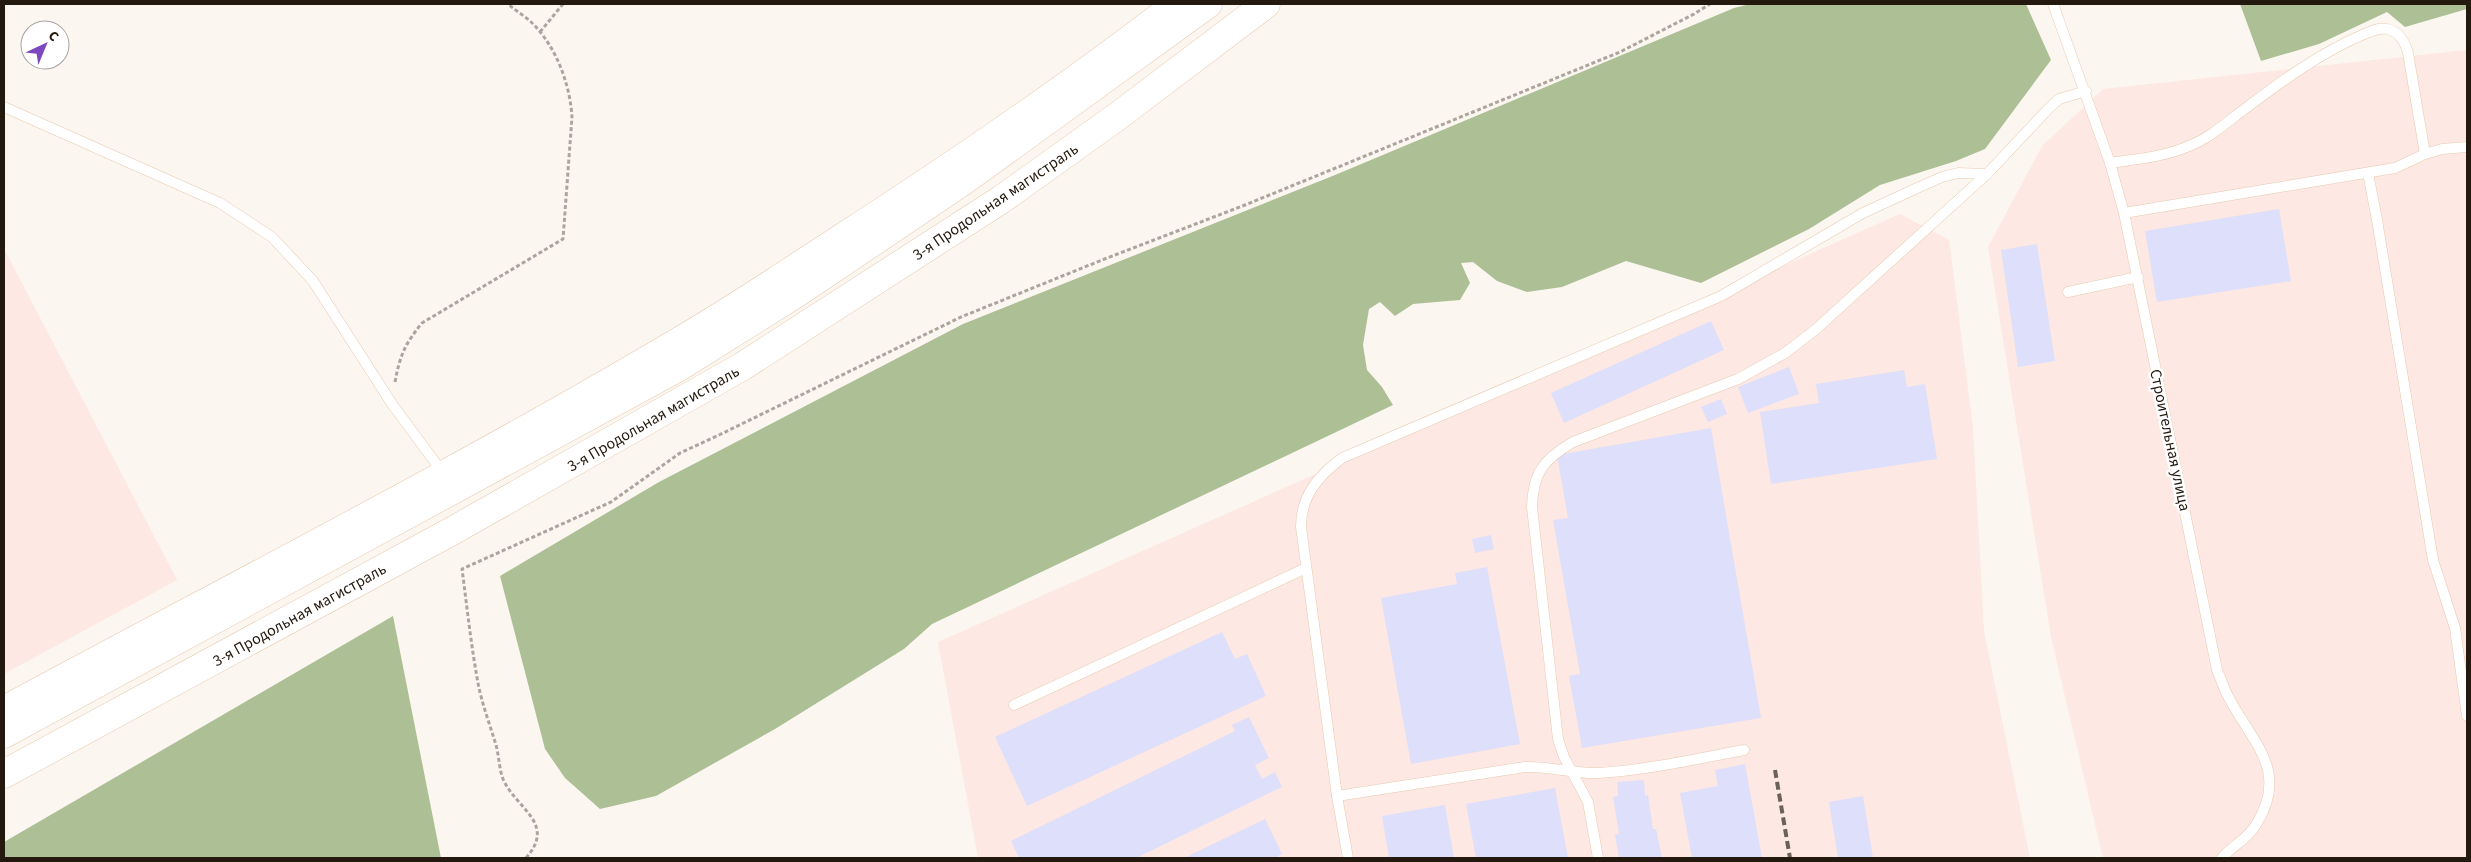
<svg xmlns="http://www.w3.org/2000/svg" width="2471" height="862" font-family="'Source Sans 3',sans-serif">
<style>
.industrial{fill:#fde8e3}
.forest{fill:#adc095}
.building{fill:#dedffa}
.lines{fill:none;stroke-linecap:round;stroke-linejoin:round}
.service-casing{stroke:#e6caae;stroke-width:11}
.tertiary-casing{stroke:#e6caae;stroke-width:25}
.trunk-casing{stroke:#e6caae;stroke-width:29}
.path{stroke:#aca59d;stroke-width:3;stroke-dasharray:4 2.5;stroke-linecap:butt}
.service{stroke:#fff;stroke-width:10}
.tertiary{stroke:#fff;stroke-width:24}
.trunk{stroke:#fff;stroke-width:28}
.rail{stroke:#6a6258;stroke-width:4;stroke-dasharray:8 4;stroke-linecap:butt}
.labels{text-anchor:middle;stroke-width:5;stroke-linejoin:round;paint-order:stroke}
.street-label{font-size:16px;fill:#23190e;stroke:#fff}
</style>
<rect width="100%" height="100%" fill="#fcf6f0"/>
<g class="industrial">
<polygon points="2467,50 2467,858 2103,858 2051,637 1988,247 2042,146 2103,89"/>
<polygon points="1900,214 1949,240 1973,428 1984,631 2030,858 978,858 938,642"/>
<polygon points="4,249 177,580 4,674"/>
</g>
<g class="forest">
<polygon points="1750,4 2026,4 2051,60 1985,149 1956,161 1880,185 1809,229 1701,283 1626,261 1562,287 1527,292 1497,281 1473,262 1461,263 1470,283 1460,300 1413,304 1395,316 1380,302 1369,309 1363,345 1367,370 1382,387 1393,405 932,624 904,649 775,729 656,796 600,809 565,778 545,749 500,576 659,482 963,324 1335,175 1734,8"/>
<polygon points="2240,4 2467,4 2467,9 2405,27 2387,12 2319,44 2261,61"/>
<polygon points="393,616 441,858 4,858 4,842"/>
</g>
<g class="building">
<polygon points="2279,209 2291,281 2157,302 2145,231"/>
<polygon points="2037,244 2055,361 2018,367 2001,250"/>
<polygon points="1711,321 1724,350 1564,423 1551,393"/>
<polygon points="1789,367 1799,394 1748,413 1738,387"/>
<polygon points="1904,370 1907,387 1925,384 1937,459 1771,484 1760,412 1819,403 1816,384"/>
<polygon points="1721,399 1727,414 1708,422 1701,407"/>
<polygon points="1711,428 1761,718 1582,748 1569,676 1580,674 1553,520 1568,518 1557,455"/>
<polygon points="1491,535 1494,549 1475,553 1472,539"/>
<polygon points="1487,567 1520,744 1411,764 1381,598 1457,584 1455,573"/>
<polygon points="1222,632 1235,659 1247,654 1266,696 1027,806 995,737"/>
<polygon points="1249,717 1269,758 1255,765 1262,779 1275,772 1282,787 1136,858 1019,858 1011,841 1235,731 1232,725"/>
<polygon points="1745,764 1762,858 1692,858 1680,793 1718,786 1715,770"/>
<polygon points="1644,780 1645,796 1648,795 1653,829 1656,829 1662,858 1619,858 1615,835 1619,834 1613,797 1618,796 1617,782"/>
<polygon points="1555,788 1568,858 1476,858 1466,804"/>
<polygon points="1863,796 1873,858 1838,858 1829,802"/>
<polygon points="1445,805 1454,858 1389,858 1382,816"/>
<polygon points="1265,819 1282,854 1275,858 1184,858"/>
</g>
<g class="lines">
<defs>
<g id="service">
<path d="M2053 4 2110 163 2124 213 2217 670C2221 679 2224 689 2229 698 2252 742 2289 770 2257 823 2249 838 2232 846 2222 858"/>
<polyline points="4,107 220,203 272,237 313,281 392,404 443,473"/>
<path d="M2110 163C2136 159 2164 157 2189 146 2210 138 2228 121 2246 108 2282 81 2320 53 2362 35 2370 32 2378 27 2387 29 2400 32 2405 42 2408 53L2425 154"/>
<polyline points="2368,173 2377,220 2433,560 2455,628 2467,716"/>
<polyline points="2124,213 2395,168 2425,154 2442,149 2467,147"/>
<polyline points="2068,292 2138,277"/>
<polyline points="1014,705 1306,568"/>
<path d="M1337 796 1525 767C1550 766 1574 774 1598 773 1647 770 1696 759 1744 750"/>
<path d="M1348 858 1337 796 1301 527C1301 496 1318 476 1342 458L1721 296 1863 213 1915 189 1942 177 1958 173 1987 174"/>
<path d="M1598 858 1588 802 1564 757 1558 739 1532 507C1533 472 1544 459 1573 442L1738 379 1785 353 1815 330 1987 174 2049 108 2059 99 2086 91"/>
</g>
<path id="tertiary" d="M4 708C230 586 458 470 679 339 734 307 787 271 841 236 954 163 1066 87 1173 4"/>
<g id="trunk">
<polyline points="4,734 679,367 797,293 962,182 1208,4"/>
<polyline points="4,774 454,530 743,366 1002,199 1118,116 1266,4"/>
</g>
</defs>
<use href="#service" class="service-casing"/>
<use href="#tertiary" class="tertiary-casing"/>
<use href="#trunk" class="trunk-casing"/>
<g class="path">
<polyline points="540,32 563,4"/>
<path d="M395 382C400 355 405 344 422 323L563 239 572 117C570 83 555 44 530 21 523 15 515 10 508 4"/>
<path d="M526 858C557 823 516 809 503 779 499 768 499 756 496 745 490 725 482 704 478 683 471 645 467 607 462 569L611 502 680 453 719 435 961 317 1102 260 1245 205 1620 52 1694 14 1710 4"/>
</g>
<use href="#service" class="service"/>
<use href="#tertiary" class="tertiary"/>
<use href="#trunk" class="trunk"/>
<polyline class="rail" points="1775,770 1790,858"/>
</g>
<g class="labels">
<g class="street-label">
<text transform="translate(995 201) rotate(-34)" y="6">3-я Продольная магистраль</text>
<text transform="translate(653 418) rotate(-30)" y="6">3-я Продольная магистраль</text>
<text transform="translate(2171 440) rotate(78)" y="6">Строительная улица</text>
<text transform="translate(299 614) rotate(-29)" y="6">3-я Продольная магистраль</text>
</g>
</g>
<rect width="2471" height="862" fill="none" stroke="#23190e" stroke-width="10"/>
<g transform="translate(45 45) rotate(44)"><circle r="24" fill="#ffffff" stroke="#a7a39f"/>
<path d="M0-4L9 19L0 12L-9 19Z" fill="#7d48bf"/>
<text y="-8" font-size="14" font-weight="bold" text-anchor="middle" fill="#23190e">С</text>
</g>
</svg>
